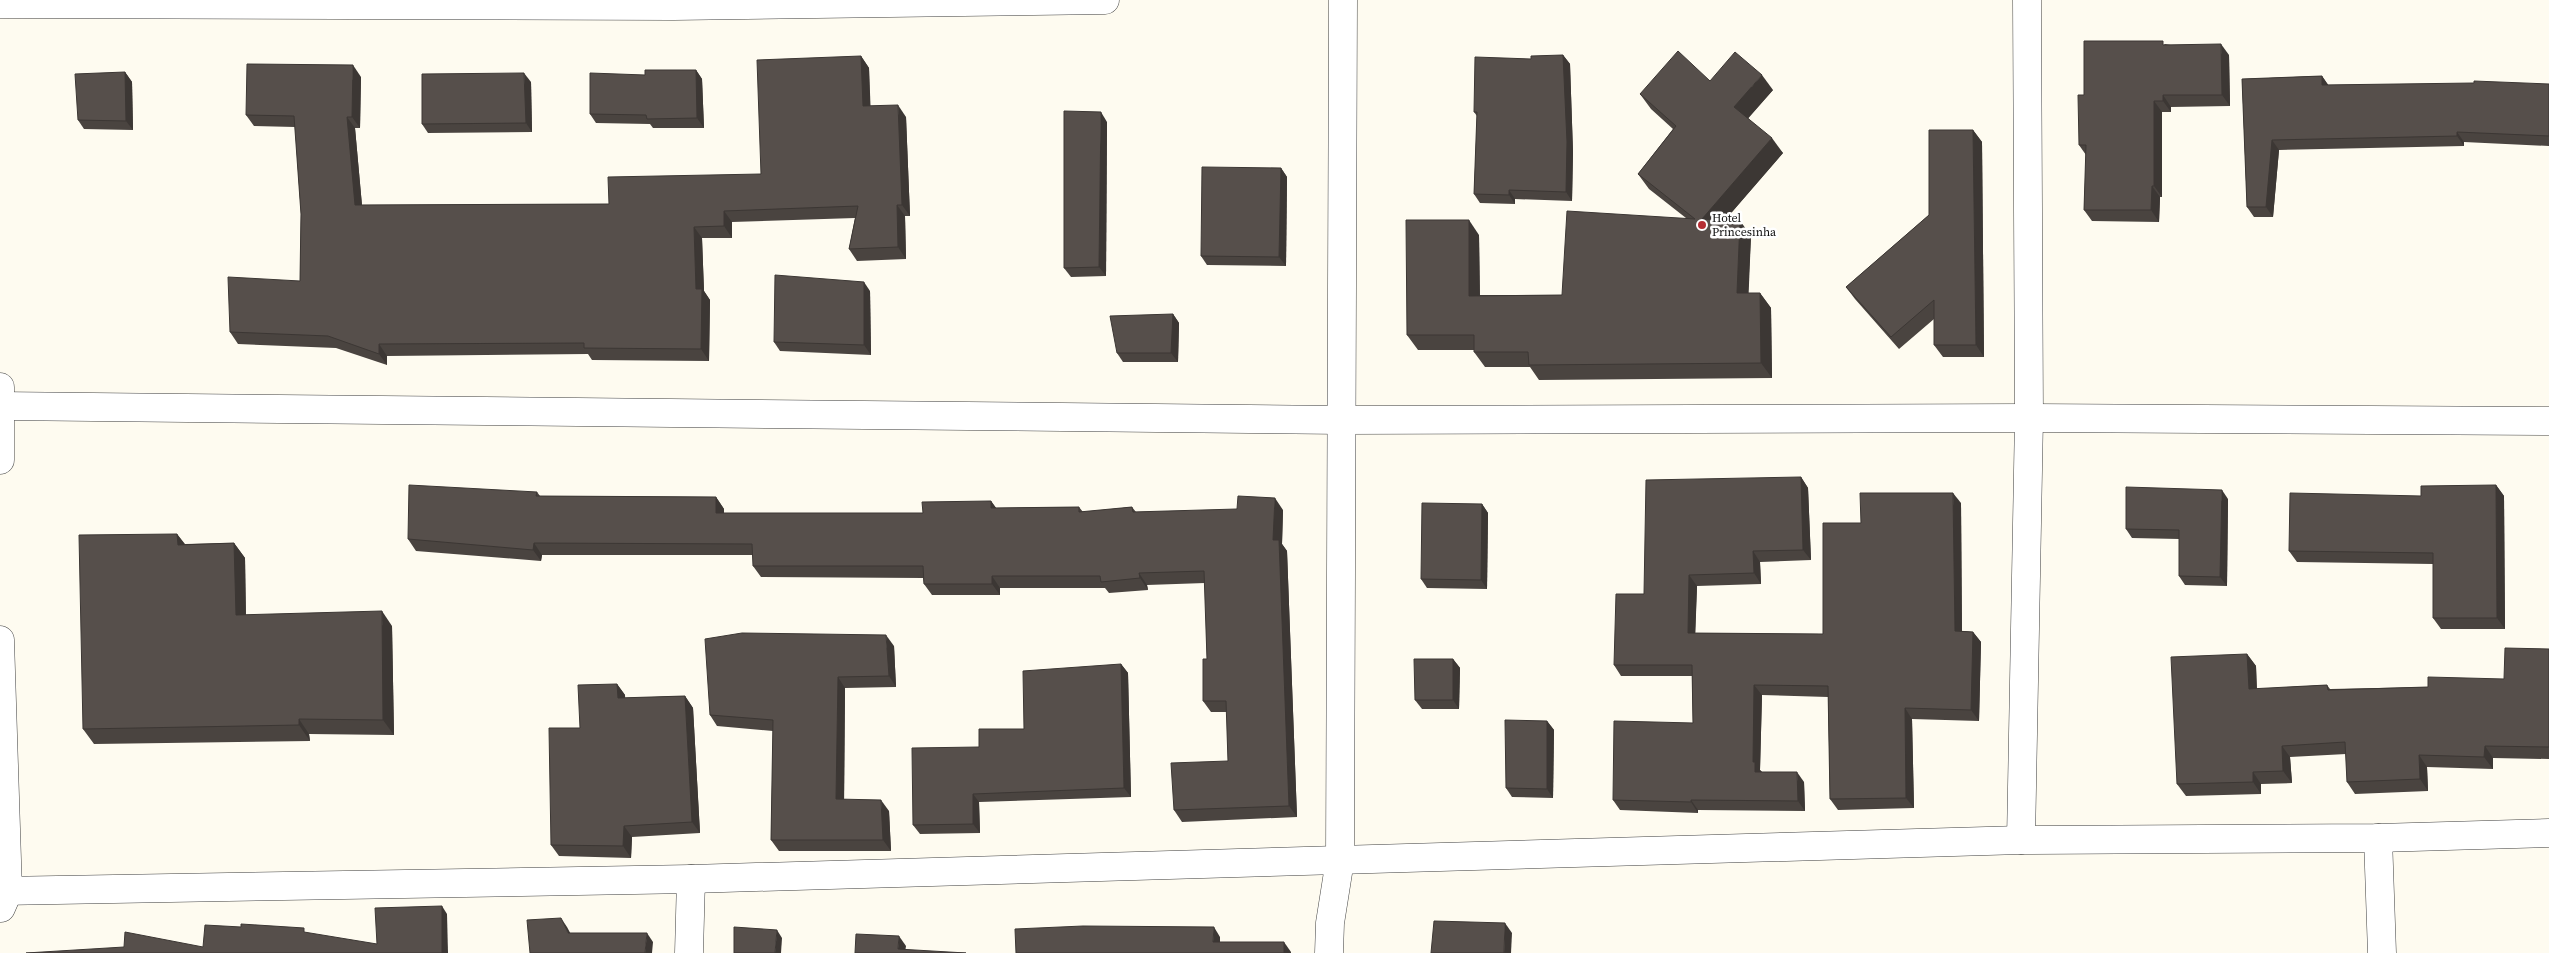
<svg xmlns="http://www.w3.org/2000/svg" width="2549" height="953" font-family="'Source Serif 4',serif">
<style>
.lines{fill:none;stroke-linecap:round;stroke-linejoin:round}
.street-casing{stroke:#414141;stroke-width:29}
.street{stroke:#fff;stroke-width:28}
.wall{fill:#4a4440}
.shaded-wall{fill:#3c3734}
.building{fill:#564f4b;stroke:#3c3734}
.poi-dot{fill:#b52e34;stroke:#fff;stroke-width:2}
.labels{text-anchor:middle;stroke-width:5;stroke-linejoin:round;paint-order:stroke}
.poi-label{font-size:12px;fill:#0e0e0e;stroke:#fff;text-anchor:start}
</style>
<rect width="100%" height="100%" fill="#fefbf0"/>
<g class="lines">
<defs>
<g id="street">
<polyline points="0,4 674,6 1105,0"/>
<polyline points="0,387 0,460"/>
<polyline points="0,406 1342,420 2029,418 2549,421"/>
<polyline points="0,640 8,892 1,908"/>
<polyline points="2378,838 2382,953"/>
<polyline points="2021,840 2029,418 2027,0"/>
<polyline points="0,891 691,879 2021,840 2378,838 2549,833"/>
<polyline points="689,953 691,879"/>
<polyline points="1329,953 1330,923 1340,860 1343,0"/>
</g>
</defs>
<use href="#street" class="street-casing"/>
<use href="#street" class="street"/>
</g>
<g class="wall">
<polygon points="2165,44 2229,55 2230,106 2171,107 2171,112 2162,112 2162,197 2160,197 2159,222 2092,221 2084,210 2086,155 2079,145 2084,95"/>
<polygon points="1563,55 1570,64 1573,152 1572,201 1515,199 1515,204 1480,203 1474,194 1477,116 1474,112 1531,59"/>
<polygon points="861,56 869,68 870,106 906,117 910,216 905,216 906,259 857,261 849,249 855,218 732,222 732,238 702,238 704,291 710,300 709,361 592,360 588,354 387,356 387,365 336,348 238,344 230,332 300,281 301,214 295,127 254,126 246,115 361,77 360,128 355,128 362,205 609,204 761,174"/>
<polygon points="696,70 702,79 704,128 653,128 650,124 596,123 590,114 645,75"/>
<polygon points="125,72 132,82 133,130 84,129 78,120"/>
<polygon points="2322,76 2328,85 2549,84 2549,146 2464,142 2464,146 2279,150 2273,217 2254,217 2247,207 2242,79"/>
<polygon points="1710,81 1773,90 1748,118 1783,153 1725,220 1740,221 1751,236 1748,293 1760,293 1771,308 1772,378 1539,380 1530,367 1485,367 1474,352 1474,350 1418,350 1407,335 1479,235 1480,295 1562,295 1686,218 1649,189 1638,174 1673,129 1651,109 1640,94"/>
<polygon points="531,82 532,132 428,133 422,124"/>
<polygon points="1107,122 1106,276 1071,277 1064,268"/>
<polygon points="1973,130 1982,142 1984,357 1943,357 1934,345 1934,319 1899,349 1855,299 1846,287 1929,215"/>
<polygon points="1281,168 1287,177 1286,266 1207,265 1201,256"/>
<polygon points="870,291 871,355 780,351 774,342"/>
<polygon points="1173,314 1179,323 1178,362 1123,362 1117,353"/>
<polygon points="1801,477 1808,488 1811,560 1760,562 1761,584 1697,586 1695,633 1823,634 1861,523 1961,503 1962,631 1973,632 1981,642 1979,721 1912,719 1914,808 1838,810 1830,799 1828,697 1762,695 1760,770 1762,772 1804,782 1805,811 1698,810 1698,813 1620,810 1613,800 1693,723 1692,676 1621,676 1614,665 1644,594"/>
<polygon points="2496,485 2504,496 2505,629 2441,629 2433,618 2433,564 2297,562 2289,551"/>
<polygon points="537,492 540,496 716,497 724,509 724,513 923,513 991,501 996,508 1079,507 1083,512 1132,507 1136,512 1283,510 1282,544 1287,551 1297,817 1182,822 1174,810 1228,761 1227,712 1211,712 1203,701 1207,659 1205,583 1147,585 1148,590 1109,593 1105,588 1000,588 1000,595 932,595 924,584 923,578 761,577 753,566 753,555 542,555 541,561 416,551 408,539"/>
<polygon points="2228,499 2227,586 2185,585 2179,576 2179,539 2132,538 2126,529"/>
<polygon points="1482,504 1488,513 1487,589 1427,588 1421,579"/>
<polygon points="177,534 185,544 234,543 245,558 246,615 392,626 394,735 309,734 310,741 94,744 83,729"/>
<polygon points="894,646 896,687 845,688 844,799 889,811 891,851 779,851 771,840 773,731 717,726 710,715"/>
<polygon points="2549,649 2549,759 2493,758 2493,769 2427,767 2428,791 2355,794 2347,782 2346,754 2290,757 2292,783 2261,784 2261,794 2186,796 2177,784 2247,654 2256,666 2257,689 2327,685 2330,689 2428,687 2504,679"/>
<polygon points="1453,659 1460,668 1459,709 1422,709 1415,700"/>
<polygon points="1121,664 1128,673 1131,797 979,802 980,833 920,834 913,825 979,747 1024,729"/>
<polygon points="617,684 625,695 625,698 685,696 693,708 700,833 632,837 631,858 559,856 551,845 580,728"/>
<polygon points="1547,721 1554,730 1553,798 1512,797 1506,788"/>
</g>
<g class="shaded-wall">
<polygon points="2221,44 2229,55 2230,106 2222,95"/>
<polygon points="1563,55 1570,64 1573,152 1572,201 1566,192"/>
<polygon points="861,56 869,68 871,118 863,106"/>
<polygon points="353,65 361,77 360,128 352,117"/>
<polygon points="696,70 702,79 704,128 697,118"/>
<polygon points="125,72 132,82 133,130 126,121"/>
<polygon points="524,73 531,82 532,132 526,123"/>
<polygon points="1762,75 1773,90 1745,122 1734,107"/>
<polygon points="2322,76 2329,86 2322,85"/>
<polygon points="2163,95 2171,107 2171,112 2163,101"/>
<polygon points="2154,101 2162,112 2162,197 2154,186"/>
<polygon points="898,105 906,117 910,216 902,205"/>
<polygon points="1101,112 1107,122 1106,276 1099,267"/>
<polygon points="347,117 355,128 363,217 355,205"/>
<polygon points="1973,130 1982,142 1984,357 1976,345"/>
<polygon points="2457,132 2464,142 2464,146 2457,136"/>
<polygon points="1772,138 1783,153 1713,234 1702,219"/>
<polygon points="2272,140 2279,150 2273,217 2266,207"/>
<polygon points="1281,168 1287,177 1286,266 1279,257"/>
<polygon points="2152,186 2160,197 2159,222 2151,210"/>
<polygon points="1509,190 1515,199 1515,204 1509,195"/>
<polygon points="897,205 905,216 906,259 898,247"/>
<polygon points="724,211 732,222 732,238 724,226"/>
<polygon points="1469,220 1479,235 1480,311 1469,296"/>
<polygon points="1740,221 1751,236 1748,308 1737,293"/>
<polygon points="694,227 702,238 704,291 710,300 709,361 701,349 696,289"/>
<polygon points="864,282 870,291 871,355 864,345"/>
<polygon points="1760,293 1771,308 1772,378 1761,363"/>
<polygon points="1173,314 1179,323 1178,362 1171,353"/>
<polygon points="379,344 387,356 387,365 379,354"/>
<polygon points="1801,477 1808,488 1811,560 1803,550"/>
<polygon points="2496,485 2504,496 2505,629 2497,618"/>
<polygon points="2222,490 2228,499 2227,586 2220,577"/>
<polygon points="1953,493 1961,503 1962,642 1955,631"/>
<polygon points="716,497 724,509 724,524 716,513"/>
<polygon points="1275,498 1283,510 1282,544 1287,551 1297,817 1289,806 1273,540"/>
<polygon points="991,501 999,512 991,508"/>
<polygon points="1482,504 1488,513 1487,589 1481,580"/>
<polygon points="177,534 188,549 178,545"/>
<polygon points="234,543 245,558 246,631 236,615"/>
<polygon points="534,543 542,555 541,561 533,550"/>
<polygon points="1753,551 1760,562 1761,584 1754,573"/>
<polygon points="1139,573 1147,585 1148,590 1140,578"/>
<polygon points="1689,575 1697,586 1695,643 1688,633"/>
<polygon points="992,576 1000,588 1000,595 992,584"/>
<polygon points="382,611 392,626 394,735 383,720"/>
<polygon points="1973,632 1981,642 1979,721 1971,710"/>
<polygon points="886,635 894,646 896,687 889,676"/>
<polygon points="2247,654 2256,666 2257,701 2249,689"/>
<polygon points="1453,659 1460,668 1459,709 1453,700"/>
<polygon points="1121,664 1128,673 1131,797 1124,788"/>
<polygon points="838,677 845,688 844,810 836,799"/>
<polygon points="617,684 625,695 626,709 618,698"/>
<polygon points="1754,685 1762,695 1760,770 1763,773 1755,772 1753,762"/>
<polygon points="685,696 693,708 700,833 692,822"/>
<polygon points="1905,708 1912,719 1914,808 1906,798"/>
<polygon points="299,719 309,734 310,741 299,725"/>
<polygon points="1547,721 1554,730 1553,798 1547,789"/>
<polygon points="2282,746 2290,757 2292,783 2283,771"/>
<polygon points="2485,746 2493,758 2493,769 2484,757"/>
<polygon points="2419,755 2427,767 2428,791 2420,779"/>
<polygon points="1797,772 1804,782 1805,811 1798,801"/>
<polygon points="2253,772 2261,784 2261,794 2253,782"/>
<polygon points="973,794 979,802 980,833 973,824"/>
<polygon points="881,800 889,811 891,851 883,840"/>
<polygon points="1691,800 1698,810 1698,813 1691,802"/>
<polygon points="624,826 632,837 631,858 623,846"/>
<polygon points="442,906 447,914 448,953 442,953"/>
<polygon points="561,918 567,927 575,942 568,933"/>
<polygon points="1505,923 1512,933 1511,953 1504,953"/>
<polygon points="1214,927 1220,937 1220,952 1213,942"/>
<polygon points="777,930 782,938 781,953 775,953"/>
<polygon points="647,933 653,942 652,953 645,953"/>
<polygon points="899,936 906,946 905,953 898,949"/>
<polygon points="1284,942 1291,952 1291,953 1284,953"/>
</g>
<g class="building">
<polygon points="2084,41 2163,41 2163,45 2221,44 2222,95 2163,95 2163,101 2154,101 2154,186 2152,186 2151,210 2084,210 2086,145 2079,145 2078,95 2084,95"/>
<polygon points="1678,51 1710,81 1735,52 1762,75 1734,107 1772,138 1702,219 1740,221 1737,293 1760,293 1761,363 1529,365 1528,352 1474,352 1474,335 1407,335 1406,220 1469,220 1469,296 1562,295 1567,211 1695,219 1638,174 1676,126 1640,94"/>
<polygon points="1563,55 1567,142 1566,192 1509,190 1509,195 1474,194 1477,112 1474,112 1475,57 1531,59 1531,56"/>
<polygon points="861,56 863,106 898,105 902,205 897,205 898,247 849,249 858,206 724,211 724,226 694,227 696,289 702,289 701,349 584,348 584,343 379,344 379,354 328,336 230,332 228,277 300,281 301,214 294,116 246,115 247,64 353,65 352,117 347,117 355,205 609,204 608,177 761,174 757,60"/>
<polygon points="645,70 696,70 697,118 647,119 646,115 590,114 590,73 645,75"/>
<polygon points="125,72 126,121 78,120 75,74"/>
<polygon points="524,73 526,123 422,124 422,74"/>
<polygon points="2322,76 2322,85 2474,83 2474,81 2549,84 2549,136 2457,132 2457,136 2272,140 2266,207 2247,207 2242,79"/>
<polygon points="1064,111 1101,112 1099,267 1064,268"/>
<polygon points="1929,130 1973,130 1976,345 1934,345 1934,300 1891,337 1846,287 1929,215"/>
<polygon points="1202,167 1281,168 1279,257 1201,256"/>
<polygon points="775,275 864,282 864,345 774,342"/>
<polygon points="1173,314 1171,353 1117,353 1110,316"/>
<polygon points="1801,477 1803,550 1753,551 1754,573 1689,575 1688,633 1823,634 1823,523 1861,523 1860,493 1953,493 1955,631 1973,632 1971,710 1905,708 1906,798 1830,799 1828,686 1754,685 1753,762 1755,762 1755,772 1797,772 1798,801 1691,800 1691,802 1613,800 1614,721 1693,723 1692,665 1614,665 1616,594 1644,594 1646,480"/>
<polygon points="409,485 537,492 536,496 716,497 716,513 923,513 922,502 991,501 991,508 1079,507 1079,512 1132,507 1133,512 1237,509 1238,496 1275,498 1273,540 1279,540 1289,806 1174,810 1171,763 1228,761 1226,701 1203,701 1203,659 1207,659 1204,571 1139,573 1140,578 1101,582 1100,576 992,576 992,584 924,584 923,566 753,566 752,544 534,543 533,550 408,539"/>
<polygon points="2496,485 2497,618 2433,618 2433,553 2289,551 2290,493 2421,496 2421,486"/>
<polygon points="2126,487 2222,490 2220,577 2179,576 2179,530 2126,529"/>
<polygon points="1422,503 1482,504 1481,580 1421,579"/>
<polygon points="177,534 178,545 234,543 236,615 382,611 383,720 299,719 299,725 83,729 79,535"/>
<polygon points="742,633 886,635 889,676 838,677 836,799 881,800 883,840 771,840 773,720 710,715 705,639"/>
<polygon points="2505,648 2549,649 2549,747 2485,746 2484,757 2419,755 2420,779 2347,782 2345,742 2282,746 2283,771 2253,772 2253,782 2177,784 2171,657 2247,654 2249,689 2327,685 2328,690 2428,687 2428,677 2504,679"/>
<polygon points="1414,659 1453,659 1453,700 1415,700"/>
<polygon points="1121,664 1124,788 973,794 973,824 913,825 912,748 979,747 979,729 1024,729 1023,671"/>
<polygon points="617,684 618,698 685,696 692,822 624,826 623,846 551,845 549,728 580,728 578,685"/>
<polygon points="1505,720 1547,721 1547,789 1506,788"/>
<polygon points="442,906 442,953 26,953 124,947 125,932 203,947 205,925 241,927 241,924 304,928 304,932 377,944 375,908"/>
<polygon points="561,918 568,933 647,933 645,953 530,953 527,920"/>
<polygon points="1434,921 1505,923 1504,953 1431,953"/>
<polygon points="1083,926 1214,927 1213,942 1284,942 1284,953 1016,953 1015,929"/>
<polygon points="734,927 777,930 775,953 734,953"/>
<polygon points="856,934 899,936 898,949 966,953 855,953"/>
</g>
<circle class="poi-dot" cx="1702" cy="225" r="5"/>
<g class="labels">
<g class="poi-label">
<text x="1712" y="222">Hotel<tspan x="1712" dy="14">Princesinha</tspan></text>
</g>
</g>
</svg>
